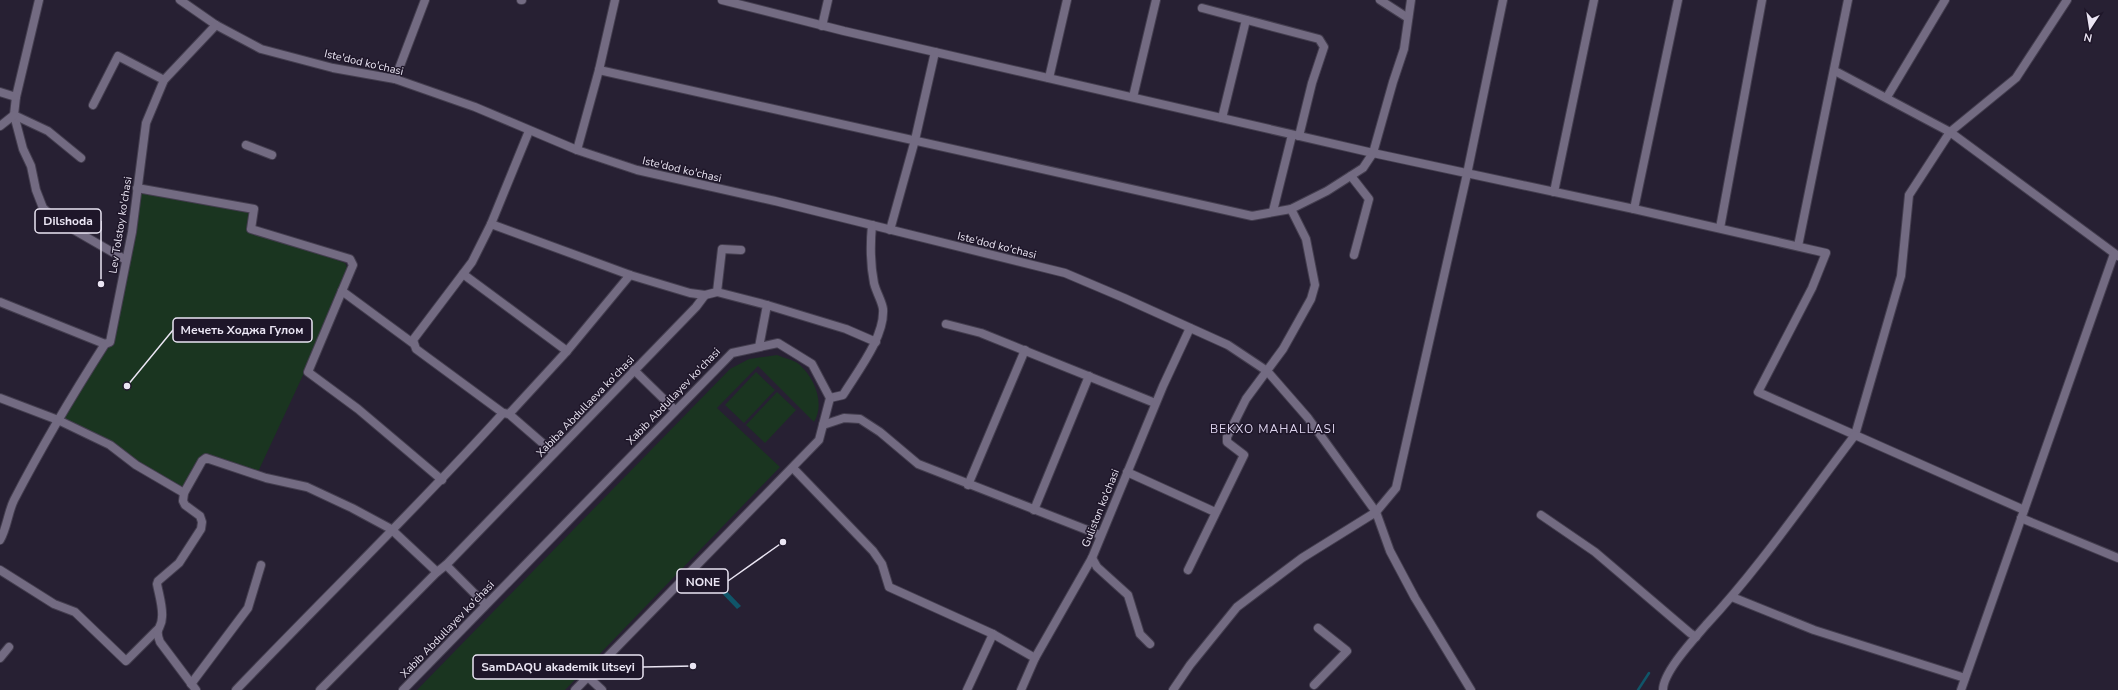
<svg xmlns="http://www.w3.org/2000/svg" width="2118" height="690" font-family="'Nunito Sans',sans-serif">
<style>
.green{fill:#1a3520}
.water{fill:#105569}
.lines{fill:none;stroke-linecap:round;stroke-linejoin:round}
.stream{stroke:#105569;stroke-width:2.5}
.minor-casing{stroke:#443e4f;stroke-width:10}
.minor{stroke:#736b82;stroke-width:8}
.labels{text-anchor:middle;stroke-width:3;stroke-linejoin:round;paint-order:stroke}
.street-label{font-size:11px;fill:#eae5f3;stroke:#1e1629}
.neighbourhood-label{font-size:12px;letter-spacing:1px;fill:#dbd2ec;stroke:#1e1629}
.leader{fill:none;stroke:#eae5f3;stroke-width:1.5}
.callout-dot{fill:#eae5f3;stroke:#1e1629;stroke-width:1.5}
.callout{fill:#1e1629;stroke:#eae5f3;stroke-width:1.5}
.callout-label{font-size:12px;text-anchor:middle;font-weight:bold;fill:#eae5f3}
</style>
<rect width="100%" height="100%" fill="#272033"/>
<g class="green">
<polygon points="137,188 254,209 251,229 345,263 348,269 325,328 257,474 204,455 199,476 184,493 103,441 58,420 110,342"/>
<path d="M777 355C784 358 795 360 800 365 815 379 825 404 814 422L758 366 717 408 780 467 565 690H417L730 369 749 359Z"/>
<polygon points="756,372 775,390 744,423 725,405"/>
<polygon points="777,392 796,410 765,443 746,425"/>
</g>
<polygon class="water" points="716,580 741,606 737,609 713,584"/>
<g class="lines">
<polyline class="stream" points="1638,690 1649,673"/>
<defs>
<g id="minor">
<polyline points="39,0 16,97 14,115 23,149 31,166 36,190 43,208 55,219 126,260"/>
<polyline points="180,0 216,25 261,49 333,68 395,79 475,107 577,150 637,170 775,201 1065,273 1124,298 1228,345 1267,371 1308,418 1376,512 1390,551 1415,598 1471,690"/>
<polyline points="521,0 522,0"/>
<polyline points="722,0 844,31 1373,153 1634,209 1826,253 1812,288 1758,392 1855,435 1901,276 1909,195 1950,132 2016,78 2067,0"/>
<polyline points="1380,0 1408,18"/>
<polyline points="1202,8 1319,39 1324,47 1312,83 1299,136"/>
<polyline points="822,26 828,0"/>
<polyline points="599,70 1252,216 1291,209 1327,191 1363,168 1373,153 1393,82 1404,49 1411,0"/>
<polyline points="1835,71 1950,132 2118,256"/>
<polyline points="1049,78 1067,0"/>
<polyline points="395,79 425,0"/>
<polyline points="0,92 16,97"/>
<polyline points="1133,97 1156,0"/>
<polyline points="1887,97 1945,0"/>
<polyline points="93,105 118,56 164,80"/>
<polyline points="14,115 48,131 81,158"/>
<polyline points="1222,118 1246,20"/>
<polyline points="0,126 14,115"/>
<polyline points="246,145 272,155"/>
<polyline points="577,150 599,70 615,0"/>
<polyline points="1351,176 1369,199 1354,255"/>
<polyline points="137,188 254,209 251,229 350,259 353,265 342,291"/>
<polyline points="1554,192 1594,0"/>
<polyline points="1634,209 1678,0"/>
<polyline points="1273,211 1292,135"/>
<polyline points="1720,228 1762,0"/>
<polyline points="890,230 915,140 935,52"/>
<polyline points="1798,246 1848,0"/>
<polyline points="463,274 567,351"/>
<polyline points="717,292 767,305 759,347"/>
<polyline points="705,295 717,292 722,249 741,250"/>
<polyline points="0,302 105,344"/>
<polyline points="767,305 846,329 876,342"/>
<polyline points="946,324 981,333 1155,403"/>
<polyline points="414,344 342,291 308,372 358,409 442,480"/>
<polyline points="634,370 675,410"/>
<polyline points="0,398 58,420 110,445 136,465 184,493"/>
<path d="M830 398 843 395C857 372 885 337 883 309 882 301 876 292 874 283 870 263 870 246 872 225"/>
<polyline points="503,413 416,349 413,340 472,262 491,224 529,131"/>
<polyline points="509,414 554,453"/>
<polyline points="823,425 844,418 860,419 880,432 918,464 1100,535"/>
<polyline points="793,468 873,551 882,564 889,587 993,634 1035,658"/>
<polyline points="1127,472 1215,512"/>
<polyline points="968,485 1025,350"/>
<polyline points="1034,510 1089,376"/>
<polyline points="1541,515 1595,552 1690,633 1696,637"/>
<polyline points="2021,518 2118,558"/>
<path d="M0 540C7 528 8 512 14 500 42 446 73 394 105 344L110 342 132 232 146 123 164 80 216 25"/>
<polyline points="1092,558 1097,567 1128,595 1140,634 1150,644"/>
<polyline points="446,565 485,604"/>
<polyline points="0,570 54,604 75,612 126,661 157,630"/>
<polyline points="1188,570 1244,455 1227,442 1227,437 1246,399 1283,349 1311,299 1315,285 1306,239 1291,209"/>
<polyline points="1732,597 1814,630 1965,678"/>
<polyline points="0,658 9,647"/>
<polyline points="588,677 602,690"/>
<polyline points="191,684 248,608 261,565"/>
<polyline points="1314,685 1347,651 1318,628"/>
<path d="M196 690 160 642C154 627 162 629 162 617 163 607 159 595 157 584L158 581 179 563 201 529 202 522 200 516 185 505 183 501 184 493 202 461 206 458 266 478 307 487 352 508 391 529 437 572"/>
<path d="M236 690C325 597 417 508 503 413L509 414 567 351 630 275"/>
<polyline points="320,690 437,572 446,565 696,307 705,295 690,293 630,275 491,224"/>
<polyline points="403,690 732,353 778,343 812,364 830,398 819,440 575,690"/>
<polyline points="967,690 993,634"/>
<polyline points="1021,690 1035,658 1092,558 1163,386 1190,328"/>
<polyline points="1173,690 1190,665 1237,607 1302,558 1376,512 1396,488 1467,174 1503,0"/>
<path d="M1663 690C1663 672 1694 639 1706 625 1761 566 1806 499 1855 435L2024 510"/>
<polyline points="1961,690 2114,254"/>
</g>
</defs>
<use href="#minor" class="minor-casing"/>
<use href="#minor" class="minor"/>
</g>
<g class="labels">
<g class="street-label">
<text transform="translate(364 62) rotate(13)" y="4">Iste'dod ko'chasi</text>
<text transform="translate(682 169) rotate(13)" y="4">Iste'dod ko'chasi</text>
<text transform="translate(120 225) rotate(-81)" y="4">Lev Tolstoy ko'chasi</text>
<text transform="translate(997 245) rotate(14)" y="4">Iste'dod ko'chasi</text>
<text transform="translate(673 396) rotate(-46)" y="4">Xabib Abdullayev ko'chasi</text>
<text transform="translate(585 406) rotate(-46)" y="4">Xabiba Abdullaeva ko'chasi</text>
<text transform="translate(1100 508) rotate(-68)" y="4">Guliston ko'chasi</text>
<text transform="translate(447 629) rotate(-46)" y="4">Xabib Abdullayev ko'chasi</text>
</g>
<g class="neighbourhood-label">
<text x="1273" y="433">BEKXO MAHALLASI</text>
</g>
</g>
<path class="leader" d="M101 284L101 221M127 386L173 330M783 542L728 581M693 666L643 667"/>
<g class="callout-dot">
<circle cx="101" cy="284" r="4"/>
<circle cx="127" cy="386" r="4"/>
<circle cx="783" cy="542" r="4"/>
<circle cx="693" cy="666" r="4"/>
</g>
<g class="callout">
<rect x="35" y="209" width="66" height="24" rx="4"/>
<rect x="173" y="318" width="139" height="24" rx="4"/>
<rect x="677" y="569" width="51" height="24" rx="4"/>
<rect x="473" y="655" width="170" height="24" rx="4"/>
</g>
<g class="callout-label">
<text x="68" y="225">Dilshoda</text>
<text x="242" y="334">Мечеть Ходжа Гулом</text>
<text x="703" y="586">NONE</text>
<text x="558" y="671">SamDAQU akademik litseyi</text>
</g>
<g transform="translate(2090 28) rotate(192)" stroke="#1e1629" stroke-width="3" paint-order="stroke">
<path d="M0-3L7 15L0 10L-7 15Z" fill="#eae5f3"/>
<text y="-6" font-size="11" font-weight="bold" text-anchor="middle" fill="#eae5f3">N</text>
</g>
</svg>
